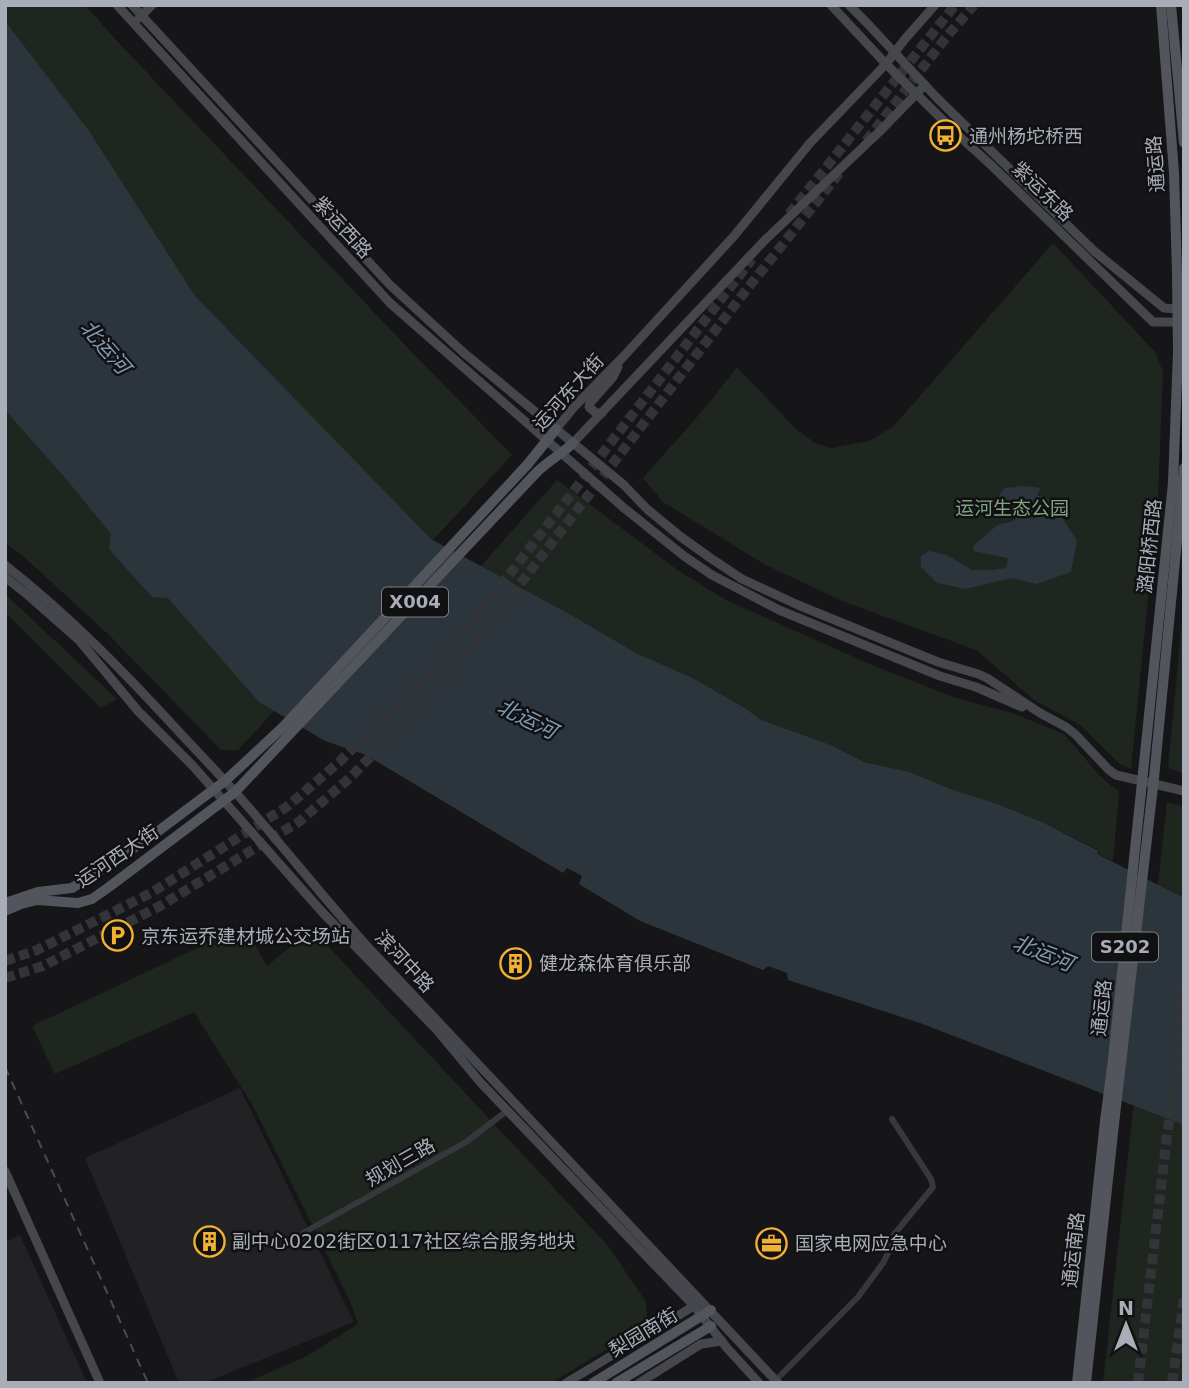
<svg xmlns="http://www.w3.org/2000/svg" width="1189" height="1388" font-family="'DejaVu Sans','Noto Sans SC',sans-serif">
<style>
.built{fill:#222225}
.green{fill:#1e261f}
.water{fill:#2c353c}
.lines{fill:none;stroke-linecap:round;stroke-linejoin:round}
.highway-tunnel{stroke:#333438;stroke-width:10;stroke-dasharray:10 5;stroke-linecap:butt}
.street{stroke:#37383d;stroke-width:6}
.secondary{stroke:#45474d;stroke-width:9}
.primary{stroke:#53555c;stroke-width:10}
.rail{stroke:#4a4c52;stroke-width:2;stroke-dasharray:9 7;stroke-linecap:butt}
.primary-bridge{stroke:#53555c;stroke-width:10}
.labels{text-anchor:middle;stroke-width:5;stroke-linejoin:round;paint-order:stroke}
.shield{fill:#111113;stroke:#7b7e86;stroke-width:2}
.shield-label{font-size:18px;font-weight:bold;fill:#a8adb8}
.poi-label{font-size:19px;fill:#a8adb8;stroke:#111113;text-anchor:start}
.street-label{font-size:19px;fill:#a8adb8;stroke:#111113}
.park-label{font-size:19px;fill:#7fa381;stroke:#111113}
.water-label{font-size:21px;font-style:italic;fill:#7f9bb3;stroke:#111113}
</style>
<rect width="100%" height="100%" fill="#161618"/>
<g class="built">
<polygon points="240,1088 354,1322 204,1383 179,1383 85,1158"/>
<polygon points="20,1235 87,1383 5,1383 5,1242"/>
</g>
<g class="green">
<polygon points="5,5 85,5 118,42 406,346 512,455 238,750 221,750 109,635 23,556 5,543"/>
<polygon points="1053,243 1155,352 1163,372 1158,498 1131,769 1121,765 1080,725 1034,700 976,650 842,601 764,564 663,502 643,478 706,407 737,367 796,429 815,443 831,448 869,441 894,426"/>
<polygon points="557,480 679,571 726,600 872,665 956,698 1012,713 1064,734 1100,776 1119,792 1113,861 1097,854 1097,849 1042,822 995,803 953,790 910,772 864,762 831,745 761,720 745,708 693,678 638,654 573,616 481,566"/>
<polygon points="5,594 117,699 101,708 5,612"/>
<polygon points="1184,598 1184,774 1168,768"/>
<polygon points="1167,802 1184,807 1184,1383 1103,1383"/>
<polygon points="244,926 267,966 312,929 609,1247 646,1302 647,1325 551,1383 245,1383 307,1356 358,1324 350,1301 253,1106 194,1012 55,1074 32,1026"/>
</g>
<g class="water">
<polygon points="5,21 89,131 195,296 431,539 573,616 638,654 693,678 745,708 761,720 831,745 864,762 910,772 953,790 995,803 1042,822 1097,850 1097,854 1184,898 1184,1125 920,1023 788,980 787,973 768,966 763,970 640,921 579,884 582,876 567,868 563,873 366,755 325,741 259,702 168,598 152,597 109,549 111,534 67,480 5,410"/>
<path d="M1024 486 1041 488 1037 495 1051 500 1077 541 1071 572 1036 584 1012 578 965 589 937 583 921 567V556L929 551 947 555 972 570H992L1006 568 1008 558 973 551 974 545C980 541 994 527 998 525 1006 522 1009 524 1016 519L1012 510 999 505 1000 494 1005 488Z"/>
</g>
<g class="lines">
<g class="highway-tunnel">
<polyline points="866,141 948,35 974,5"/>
<polyline points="789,214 955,5"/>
<polyline points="5,961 37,950 151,893 288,806 339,762 449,653 752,259"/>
<polyline points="5,978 43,966 160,906 300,821 352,776 461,661 747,289 842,170"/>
<polyline points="1138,1383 1173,1085 1184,983"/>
<polyline points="1172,1383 1184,1299"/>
</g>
<g class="street">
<polyline points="303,1233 466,1142 508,1110"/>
<polyline points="776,1380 858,1297 883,1263 888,1253 892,1237 933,1187 931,1179 892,1119"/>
</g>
<g class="secondary">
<polyline points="117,5 390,303 624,508 684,556 712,575 779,610 940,676 976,687 1022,707"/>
<polyline points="132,5 390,285 464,353 624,485 647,509 681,537 709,557 742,579 798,605 901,647 938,662 978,674 987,678 1040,713 1066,727 1075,734 1109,770 1116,775 1184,791"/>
<polyline points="831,5 886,64 958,135 991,165 1153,322 1177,322"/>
<polyline points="849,5 866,22 937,98 1094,251 1164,308 1177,309 1184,314"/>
<polyline points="139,18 152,5"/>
<polyline points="602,413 596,413 589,407 590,403 613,377 618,367"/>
<polyline points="556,429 575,406 624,356 734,236 810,143 886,64 905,39 935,5"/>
<polyline points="573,443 765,240 879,132 925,85"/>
<path d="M5 565C69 615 126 674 181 734 199 753 217 772 235 792 280 842 321 895 366 945L778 1383"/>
<polyline points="5,577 29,596 79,640 138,711 193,766 323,913 436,1029 480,1082 694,1306 727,1348 759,1383"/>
<polyline points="5,1171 100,1383"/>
<polyline points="566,1383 694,1306"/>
<polyline points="639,1383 701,1344 722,1341"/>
</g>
<g class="primary">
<polyline points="1171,5 1184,143"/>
<polyline points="1143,773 1173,483 1178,352 1177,272 1174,173 1161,5"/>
<polyline points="1154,778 1184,468"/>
<polyline points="5,903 38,892 72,888 149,838 225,781 284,726 527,465 556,429"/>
<path d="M5 911 21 904 37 900 78 903 92 899 109 887 235 792 537 472C548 461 562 454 573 443"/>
<polyline points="593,1383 711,1310"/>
<polyline points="616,1383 711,1326"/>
<polyline points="1077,1383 1105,1121"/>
<polyline points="1086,1383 1114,1124"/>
</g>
<polyline class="rail" points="5,1067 148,1383"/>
<g class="primary-bridge">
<polyline points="1105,1121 1113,1059 1143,773"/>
<polyline points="1114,1124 1154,778"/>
</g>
</g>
<defs>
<symbol id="bus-ring" viewBox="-11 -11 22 22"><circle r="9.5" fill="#111113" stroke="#f2b134" stroke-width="1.5"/><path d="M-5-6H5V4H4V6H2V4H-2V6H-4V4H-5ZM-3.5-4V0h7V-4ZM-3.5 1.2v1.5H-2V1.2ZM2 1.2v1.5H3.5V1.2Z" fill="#f2b134"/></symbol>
<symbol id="parking-ring" viewBox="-11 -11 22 22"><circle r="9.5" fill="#111113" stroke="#f2b134" stroke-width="1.5"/><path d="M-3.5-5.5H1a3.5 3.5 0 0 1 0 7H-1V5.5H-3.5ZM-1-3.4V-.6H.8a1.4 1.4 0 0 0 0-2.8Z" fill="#f2b134"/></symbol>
<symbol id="building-ring" viewBox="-11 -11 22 22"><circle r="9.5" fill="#111113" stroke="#f2b134" stroke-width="1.5"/><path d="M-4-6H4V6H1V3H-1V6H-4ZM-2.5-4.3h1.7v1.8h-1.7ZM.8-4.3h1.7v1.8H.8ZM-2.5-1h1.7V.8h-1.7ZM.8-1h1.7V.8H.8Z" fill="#f2b134"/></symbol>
<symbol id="office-ring" viewBox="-11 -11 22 22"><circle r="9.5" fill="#111113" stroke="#f2b134" stroke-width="1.5"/><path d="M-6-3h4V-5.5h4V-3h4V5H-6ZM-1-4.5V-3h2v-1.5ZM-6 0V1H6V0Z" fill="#f2b134"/></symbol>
</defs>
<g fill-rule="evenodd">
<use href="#bus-ring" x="928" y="118" width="35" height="35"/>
<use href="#parking-ring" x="100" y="918" width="35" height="35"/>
<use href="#building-ring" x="498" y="946" width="35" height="35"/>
<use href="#building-ring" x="192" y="1224" width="35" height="35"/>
<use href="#office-ring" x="754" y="1226" width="35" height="35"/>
</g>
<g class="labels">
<g class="shield">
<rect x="382" y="587.5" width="66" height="29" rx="5"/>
<rect x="1092" y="932.5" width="66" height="29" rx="5"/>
</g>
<g class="shield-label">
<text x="415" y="608">X004</text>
<text x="1125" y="953">S202</text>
</g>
<g class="poi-label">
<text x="969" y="143">通州杨坨桥西</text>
<text x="141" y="943">京东运乔建材城公交场站</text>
<text x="539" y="970">健龙森体育俱乐部</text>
<text x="232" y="1248">副中心0202街区0117社区综合服务地块</text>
<text x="795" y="1250">国家电网应急中心</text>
</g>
<g class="street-label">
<text transform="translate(1155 164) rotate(-94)" y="7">通运路</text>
<text transform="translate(1043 191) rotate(44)" y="7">紫运东路</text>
<text transform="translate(343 227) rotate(47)" y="7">紫运西路</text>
<text transform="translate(568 392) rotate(-48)" y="7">运河东大街</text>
<text transform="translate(1149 546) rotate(-84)" y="7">潞阳桥西路</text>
<text transform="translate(117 856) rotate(-34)" y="7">运河西大街</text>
<text transform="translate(405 961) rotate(47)" y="7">滨河中路</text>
<text transform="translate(1101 1008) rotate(-84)" y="7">通运路</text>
<text transform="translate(400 1162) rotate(-30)" y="7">规划三路</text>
<text transform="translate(1073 1250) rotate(-84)" y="7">通运南路</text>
<text transform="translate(643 1332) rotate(-31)" y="7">梨园南街</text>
</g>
<g class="park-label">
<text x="1012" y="515">运河生态公园</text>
</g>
<g class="water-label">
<text transform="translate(105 347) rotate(49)" y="7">北运河</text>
<text transform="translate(527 719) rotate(26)" y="7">北运河</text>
<text transform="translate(1043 953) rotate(22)" y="7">北运河</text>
</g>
</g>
<rect width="1189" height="1388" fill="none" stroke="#a8adb8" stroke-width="14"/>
<g transform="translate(1126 1325)" stroke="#111113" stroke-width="5" paint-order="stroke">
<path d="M0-5L12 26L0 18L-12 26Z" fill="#a8adb8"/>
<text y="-10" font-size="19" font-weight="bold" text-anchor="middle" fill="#a8adb8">N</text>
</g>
</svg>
